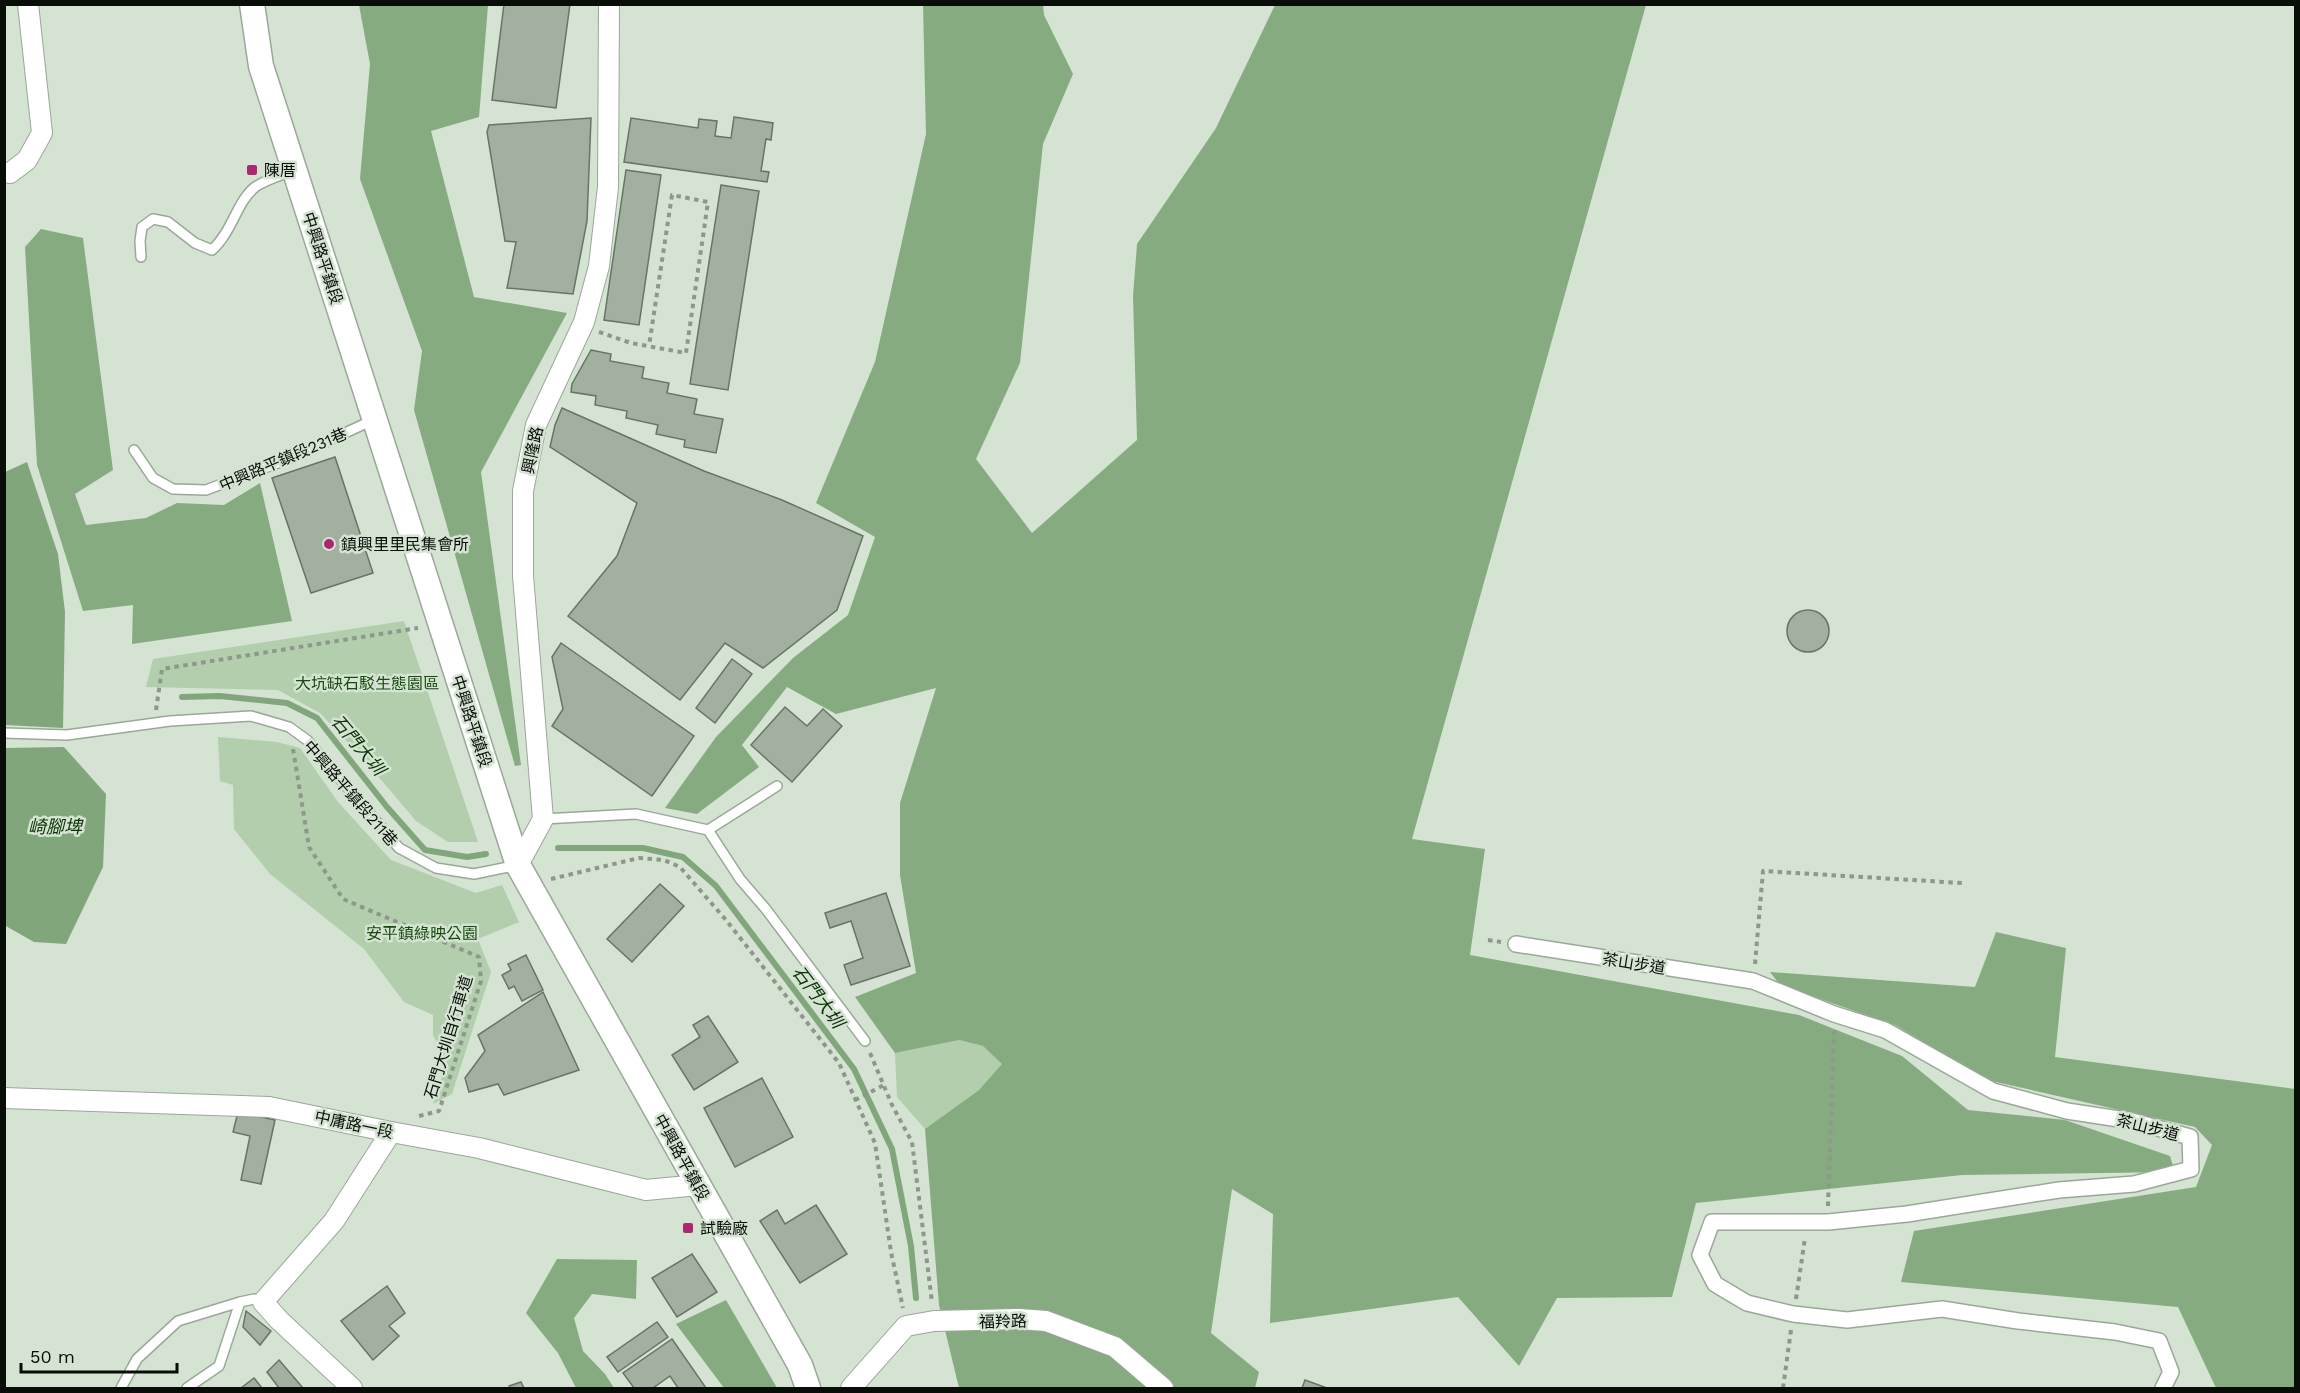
<svg xmlns="http://www.w3.org/2000/svg" width="2300" height="1393" font-family="'Work Sans','Noto Sans TC',sans-serif">
<style>
.green{fill:#b2cead}
.forest{fill:#86ab80}
.water{fill:#81a67b}
.lines{fill:none;stroke-linecap:round;stroke-linejoin:round}
.stream{stroke:#81a67b;stroke-width:6}
.building{fill:#a1b09f;stroke:#677565;stroke-width:1.5}
.service-casing{stroke:#9aa898;stroke-width:12}
.pedestrian-casing{stroke:#9aa898;stroke-width:18}
.minor-casing{stroke:#9aa898;stroke-width:22}
.tertiary-casing{stroke:#9aa898;stroke-width:27}
.path{stroke:#8d988b;stroke-width:4;stroke-dasharray:4.5 4.5;stroke-linecap:butt}
.service{stroke:#fff;stroke-width:9}
.pedestrian{stroke:#fff;stroke-width:15}
.minor{stroke:#fff;stroke-width:20}
.tertiary{stroke:#fff;stroke-width:24}
.poi-dot{fill:#ab2772;stroke:#d4e3d2;stroke-width:2}
.labels{text-anchor:middle;stroke-width:5;stroke-linejoin:round;paint-order:stroke}
.poi-label{font-size:16px;fill:#080d07;stroke:#d4e3d2;text-anchor:start}
.street-label{font-size:16px;fill:#080d07;stroke:#d4e3d2}
.park-label{font-size:16px;fill:#194b10;stroke:#d4e3d2}
.water-label{font-size:18px;font-style:italic;fill:#0b3206;stroke:#d4e3d2}
</style>
<rect width="100%" height="100%" fill="#d4e3d2"/>
<g class="green">
<polygon points="404,621 478,842 448,842 416,821 366,762 320,713 278,690 146,687 153,659"/>
<polygon points="218,737 277,742 300,748 338,802 391,860 476,893 502,885 519,922 478,939 491,972 452,1094 433,1104 444,1071 443,1055 433,1035 433,1015 404,1002 364,949 270,874 234,829 233,785 220,781"/>
<polygon points="959,1040 983,1046 1003,1064 979,1090 925,1129 897,1097 895,1053"/>
</g>
<g class="forest">
<polygon points="359,5 488,5 479,117 431,131 474,297 567,313 481,472 521,765 515,766 414,410 422,351 360,179 370,64"/>
<polygon points="923,5 1043,5 1044,15 1073,74 1043,144 1020,363 976,459 1032,533 1137,440 1133,296 1137,244 1216,128 1275,5 1646,5 1412,839 1485,849 1470,955 1799,1015 1902,1056 1968,1110 2065,1120 2170,1156 2175,1172 1962,1175 1696,1203 1672,1297 1557,1298 1519,1366 1458,1297 1270,1323 1273,1214 1232,1189 1211,1333 1259,1372 1255,1388 959,1388 939,1305 925,1129 979,1090 1002,1064 983,1046 959,1040 895,1053 855,997 916,973 900,875 900,803 936,688 836,714 787,687 742,745 759,767 697,814 665,808 716,737 793,658 848,615 875,537 816,503 875,362 926,134"/>
<polygon points="41,229 83,238 113,470 75,494 86,525 146,518 177,503 224,505 260,483 292,621 132,644 133,605 83,611 37,465 25,247"/>
<polygon points="1996,932 2066,948 2055,1057 2295,1089 2295,1388 2216,1388 2178,1307 1901,1282 1914,1231 2196,1187 2212,1145 2195,1127 1987,1080 1895,1025 1780,985 1770,972 1975,987"/>
<polygon points="557,1259 637,1260 636,1299 592,1294 574,1318 583,1351 605,1374 614,1388 576,1388 558,1353 526,1313"/>
<polygon points="726,1300 777,1388 724,1388 676,1324"/>
</g>
<g class="water">
<polygon points="27,462 58,554 65,612 63,728 5,725 5,472"/>
<polygon points="64,747 106,794 103,867 66,944 34,942 4,925 5,748"/>
</g>
<g class="lines">
<g class="stream">
<polyline points="182,697 220,696 287,703 317,718 387,807 425,850 467,857 486,854"/>
<polyline points="558,848 643,848 683,857 716,886 854,1069 892,1149 911,1246 916,1298"/>
</g>
</g>
<g class="building">
<polygon points="504,4 570,4 556,108 492,100"/>
<polygon points="734,117 773,123 771,140 766,139 761,171 769,172 767,182 624,162 631,118 698,128 699,119 717,121 715,136 731,138"/>
<polygon points="591,118 587,221 573,294 507,288 516,242 505,241 487,132 489,125"/>
<polygon points="626,170 661,175 639,325 604,320"/>
<polygon points="721,185 759,191 728,390 690,384"/>
<polygon points="591,350 611,354 610,361 644,367 642,378 669,383 667,393 697,399 694,414 723,419 716,453 684,447 685,440 656,434 658,425 626,418 627,411 595,405 596,396 571,392 572,384"/>
<polygon points="562,408 704,471 782,500 863,536 837,610 763,668 725,643 680,700 568,616 617,556 637,503 550,447 555,425"/>
<polygon points="335,457 373,573 311,593 272,478"/>
<circle cx="1808" cy="631" r="21"/>
<polygon points="561,643 694,736 652,796 552,726 563,709 552,657"/>
<polygon points="732,659 752,674 715,723 696,708"/>
<polygon points="785,707 807,726 823,709 842,726 792,782 751,745"/>
<polygon points="660,884 684,906 632,962 607,939"/>
<polygon points="886,893 910,966 851,985 844,965 863,958 851,921 830,928 825,913"/>
<polygon points="526,955 543,990 522,1001 514,986 509,989 502,975 511,970 508,964"/>
<polygon points="543,992 579,1070 504,1095 498,1084 469,1092 465,1078 485,1051 478,1035"/>
<polygon points="708,1016 738,1062 694,1090 672,1055 700,1037 693,1025"/>
<polygon points="762,1078 793,1137 735,1167 704,1108"/>
<polygon points="238,1112 275,1120 261,1184 241,1180 250,1136 233,1132"/>
<polygon points="816,1205 847,1254 800,1283 760,1221 777,1210 785,1224"/>
<polygon points="692,1254 717,1292 677,1317 652,1278"/>
<polygon points="387,1286 405,1313 389,1326 399,1336 373,1360 341,1321"/>
<polygon points="246,1311 271,1331 260,1345 243,1327"/>
<polygon points="657,1322 668,1337 618,1372 607,1357"/>
<polygon points="672,1339 706,1388 678,1388 670,1376 653,1388 634,1388 623,1373"/>
<polygon points="279,1360 303,1388 279,1388 267,1372"/>
<polygon points="254,1378 262,1388 241,1388"/>
<polygon points="1305,1380 1327,1388 1302,1388"/>
<polygon points="521,1382 524,1388 510,1388 509,1386"/>
</g>
<g class="lines">
<defs>
<g id="service">
<path d="M141 257 140 241 142 227 153 219 168 222 195 243 212 250C232 232 237 202 254 188 262 181 282 175 292 171"/>
<polyline points="134,450 153,478 173,489 206,490 291,458 373,420"/>
<polyline points="4,733 67,735 170,721 251,716 289,727 307,740 399,848 436,868 474,874 518,865"/>
<polyline points="543,819 636,814 708,830 740,879 765,908 865,1041"/>
<polyline points="708,830 777,786"/>
<polyline points="121,1388 137,1359 178,1321 240,1302"/>
<polyline points="187,1388 219,1366 240,1302 254,1299 263,1302"/>
</g>
<polyline id="pedestrian" points="1516,944 1753,981 1834,1014 1885,1030 1993,1091 2067,1111 2132,1121 2190,1137 2191,1169 2134,1184 2059,1190 1907,1214 1828,1222 1712,1222 1700,1255 1715,1284 1747,1303 1793,1314 1847,1320 1942,1309 2018,1321 2115,1332 2159,1341 2171,1372 2163,1388"/>
<g id="minor">
<polyline points="10,173 27,160 42,133 28,4"/>
<polyline points="518,865 543,819 523,576 523,491 536,425 584,322 599,266 608,187 609,4"/>
<polyline points="4,1098 269,1107 391,1132 479,1148 646,1190 698,1185"/>
<polyline points="352,1388 279,1320 263,1302 334,1221 391,1132"/>
<polyline points="851,1388 906,1326 934,1321 1019,1319 1046,1321 1115,1347 1163,1388"/>
</g>
<polyline id="tertiary" points="252,4 261,66 518,865 800,1365 808,1388"/>
</defs>
<use href="#service" class="service-casing"/>
<use href="#pedestrian" class="pedestrian-casing"/>
<use href="#minor" class="minor-casing"/>
<use href="#tertiary" class="tertiary-casing"/>
<g class="path">
<polyline points="599,332 631,343 686,353 708,202 672,195 649,346"/>
<polyline points="156,710 162,669 418,628"/>
<polyline points="293,749 309,847 343,899 479,957 481,981 439,1111 419,1116"/>
<polyline points="551,879 639,858 664,860 680,867 726,920 839,1063 875,1143 891,1252 903,1308"/>
<polyline points="1488,940 1501,942"/>
<polyline points="1755,964 1763,871 1962,883"/>
<polyline points="870,1053 892,1105 912,1142 932,1302"/>
<polyline points="855,1100 884,1085"/>
<polyline points="1828,1206 1834,1031"/>
<polyline points="1796,1299 1805,1238"/>
<polyline points="1783,1388 1791,1330"/>
</g>
<use href="#service" class="service"/>
<use href="#pedestrian" class="pedestrian"/>
<use href="#minor" class="minor"/>
<use href="#tertiary" class="tertiary"/>
</g>
<g class="poi-dot">
<rect x="246" y="164" width="12" height="12" rx="3"/>
<circle cx="329" cy="544" r="6"/>
<rect x="682" y="1222" width="12" height="12" rx="3"/>
</g>
<g class="labels">
<g class="poi-label">
<text x="264" y="176">陳厝</text>
<text x="341" y="550">鎮興里里民集會所</text>
<text x="700" y="1234">試驗廠</text>
</g>
<g class="street-label">
<text transform="translate(323 258) rotate(72)" y="6">中興路平鎮段</text>
<text transform="translate(532 450) rotate(-78)" y="6">興隆路</text>
<text transform="translate(283 459) rotate(-23)" y="6">中興路平鎮段231巷</text>
<text transform="translate(472 721) rotate(72)" y="6">中興路平鎮段</text>
<text transform="translate(351 793) rotate(49)" y="6">中興路平鎮段211巷</text>
<text transform="translate(1634 963) rotate(9)" y="6">茶山步道</text>
<text transform="translate(448 1037) rotate(-73)" y="6">石門大圳自行車道</text>
<text transform="translate(354 1124) rotate(12)" y="6">中庸路一段</text>
<text transform="translate(2148 1127) rotate(14)" y="6">茶山步道</text>
<text transform="translate(682 1157) rotate(61)" y="6">中興路平鎮段</text>
<text transform="translate(1003 1321) rotate(-1)" y="6">福羚路</text>
</g>
<g class="park-label">
<text x="367" y="689">大坑缺石駁生態園區</text>
<text x="422" y="939">安平鎮綠映公園</text>
</g>
<g class="water-label">
<text transform="translate(358 745) rotate(50)" y="6">石門大圳</text>
<text x="55" y="833">崎腳埤</text>
<text transform="translate(818 997) rotate(53)" y="6">石門大圳</text>
</g>
</g>
<rect width="2300" height="1393" fill="none" stroke="#080d07" stroke-width="12"/>
<path d="M21 1363v9h156v-9" fill="none" stroke="#080d07" stroke-width="3"/>
<text x="30" y="1363" font-size="18" fill="#080d07" stroke="#d4e3d2" stroke-width="4.5" paint-order="stroke">50 m</text>
</svg>
